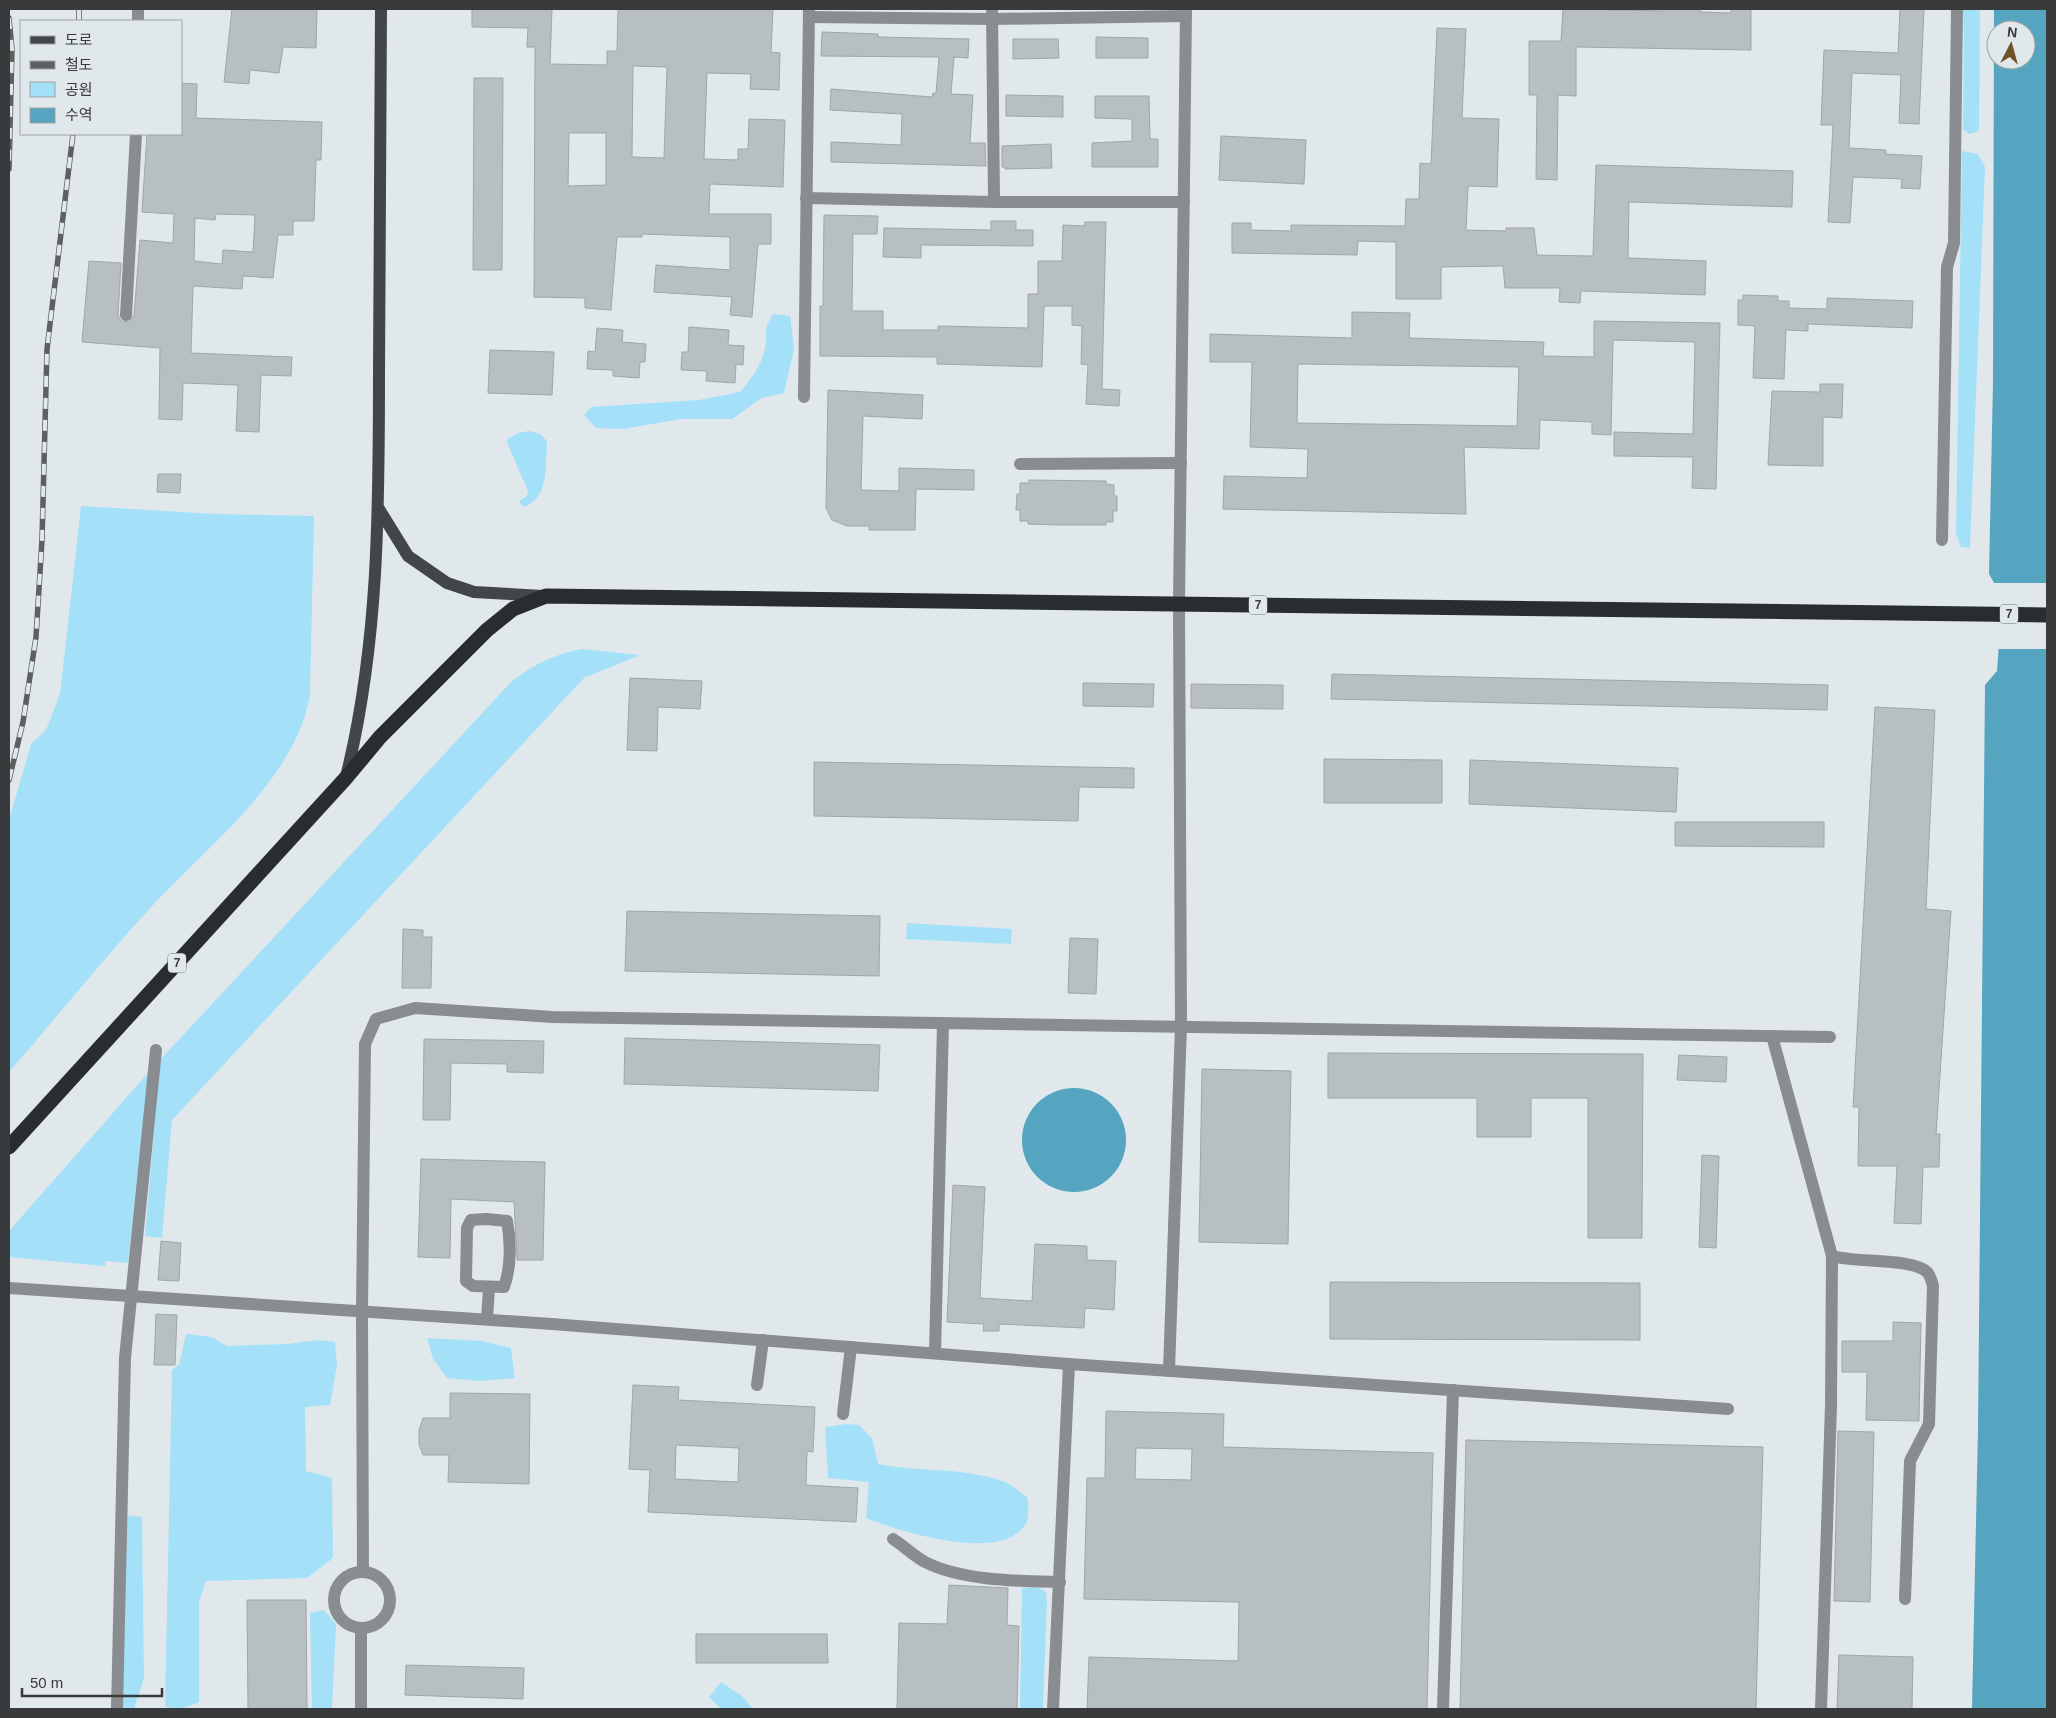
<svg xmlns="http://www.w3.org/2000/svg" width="2056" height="1718" font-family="Helvetica,'Noto Sans KR',sans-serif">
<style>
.green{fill:#a4e1f9}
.water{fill:#55a4c0;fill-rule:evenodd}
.pier{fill:#e1e8eb}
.building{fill:#b8bfc2;stroke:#9fa5a8;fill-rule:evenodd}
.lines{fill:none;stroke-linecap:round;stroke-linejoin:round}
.minor{stroke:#8a8d8f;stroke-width:12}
.major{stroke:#414648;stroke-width:12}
.highway{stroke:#282e30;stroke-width:15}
.rail-casing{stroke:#5d6061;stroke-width:5.5}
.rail{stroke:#e1e8eb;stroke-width:4;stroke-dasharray:11;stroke-linecap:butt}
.labels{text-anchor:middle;stroke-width:4;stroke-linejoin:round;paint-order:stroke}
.shield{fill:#e1e8eb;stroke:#6b6e70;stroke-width:1}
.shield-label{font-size:12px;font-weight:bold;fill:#383a3b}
</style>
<rect width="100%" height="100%" fill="#e1e8eb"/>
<g class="green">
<polygon points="1963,9 1980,9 1979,131 1970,134 1963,130 1964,37"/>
<polygon points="1962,151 1978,154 1985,167 1970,548 1961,547 1956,534"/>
<path d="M773 314 790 316 794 349 784 393 762 398 732 419H681L623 429 596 428 584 415 591 407 699 400 740 392C751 379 762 365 765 348 768 330 762 332 773 314Z"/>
<path d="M529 431 540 434 547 441C545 464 550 499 523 507L519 501 527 496 528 491 506 440 518 433Z"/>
<path d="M81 506 216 514 314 516 310 695C296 779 208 846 153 905 103 959 57 1017 9 1072V820L31 744 46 730 60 694Z"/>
<path d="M582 649 640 655 584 678 172 1120 162 1238 145 1236 160 1060 513 680C535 664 555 654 582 649Z"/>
<polygon points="907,923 1012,929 1011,944 906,939"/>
<polygon points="148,1073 128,1263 106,1261 105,1266 9,1257 9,1231"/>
<polygon points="186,1334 212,1337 227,1346 287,1344 317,1340 335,1342 337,1365 330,1405 305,1407 306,1471 332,1478 333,1558 307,1578 206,1581 199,1601 199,1702 181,1709 165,1707 172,1370 179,1365"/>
<polygon points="427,1338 482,1341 511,1348 515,1378 479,1381 447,1378 433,1359"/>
<path d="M846 1424 859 1425 872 1438 878 1464C918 1472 963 1467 1002 1481 1011 1484 1020 1492 1028 1498 1028 1504 1029 1515 1027 1521 1008 1566 898 1531 866 1518L869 1482 828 1478 825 1427Z"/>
<polygon points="126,1515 142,1517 144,1678 134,1708 122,1709"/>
<polygon points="1038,1587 1046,1592 1047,1600 1043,1709 1020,1709 1022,1588"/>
<polygon points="324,1610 336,1624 332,1709 312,1709 310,1613"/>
<polygon points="721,1682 742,1696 753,1709 721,1709 709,1697"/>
</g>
<g class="water">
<path d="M1994 9H2047V1709H1972L1978 1429 1985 685 1997 671 2000 629 2001 595 1989 574 1993 382ZM1996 30H2026V60H1996Z"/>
<circle cx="1074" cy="1140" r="52"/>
</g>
<polygon class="pier" points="1991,583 2047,583 2047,649 1996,649 1998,596"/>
<g class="building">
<polygon points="232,9 317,9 316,48 283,47 279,73 250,70 249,84 224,82"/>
<path d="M472 9H552L550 64 607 65V51H617L618 9H773L771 52 780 53 779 90 750 89 751 74 707 73 704 159 738 160V149H748L749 119 785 120 783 187 710 184 709 214H771V244H758L752 317 730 315 732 297 654 292 656 265 730 270V237L642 234V237H617L611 310 585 308V298L534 297 535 47H527L528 28 472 27ZM633 66 667 67 664 158 632 157ZM569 133H606V185L568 186Z"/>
<polygon points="1563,9 1667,11 1667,9 1700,9 1700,12 1731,13 1731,9 1751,9 1751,50 1576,47 1576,96 1558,95 1557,180 1536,179 1537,95 1529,95 1529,41 1561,41"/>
<polygon points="1900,9 1924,9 1919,124 1899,123 1901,75 1852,73 1849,148 1886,150 1886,154 1922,156 1920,189 1901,188 1902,179 1853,177 1850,223 1828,222 1833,125 1821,125 1824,50 1898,53"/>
<polygon points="1437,28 1466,29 1462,118 1499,119 1497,187 1468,186 1466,230 1506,231 1506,228 1534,228 1537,255 1593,256 1596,165 1793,171 1792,207 1629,202 1628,258 1706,261 1705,295 1581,291 1580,303 1559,302 1560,288 1505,288 1503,266 1441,267 1441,299 1396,299 1396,242 1358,241 1357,255 1232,253 1232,223 1251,223 1251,230 1291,231 1291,225 1405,226 1406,199 1419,199 1420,163 1431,164"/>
<polygon points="822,32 878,34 878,37 969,39 968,58 954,57 951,94 973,95 970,143 985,143 986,166 831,162 831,142 901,145 902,114 830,110 831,89 932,97 933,93 936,93 939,57 821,56"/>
<polygon points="1096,37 1148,38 1148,58 1096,58"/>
<polygon points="1013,39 1058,39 1059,58 1013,59"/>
<polygon points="474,78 503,78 502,270 473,270"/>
<path d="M181 83 197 84 196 118 322 122 321 160H316L314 221H293V235H278L273 278 243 276 242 289 193 286 191 353 292 357 291 376 261 375 259 432 236 431 238 385 183 383 182 420 159 419 160 348 82 342 89 261 121 263 118 315 121 321 129 322 134 315 140 240 173 243 174 214 142 212 147 134H181ZM216 214 255 215 253 252 223 250 222 264 194 261 195 218 215 220Z"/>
<polygon points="1006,95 1063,96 1063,117 1006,116"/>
<polygon points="1095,96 1149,96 1150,139 1158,139 1158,167 1092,167 1092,143 1132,141 1132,119 1095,118"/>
<polygon points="1221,136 1306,140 1304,184 1219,180"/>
<polygon points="1051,144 1052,168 1005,169 1005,167 1002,167 1002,146"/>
<polygon points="824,215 878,216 877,234 853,234 852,311 883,311 883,330 938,330 938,326 1028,328 1028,294 1038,294 1038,261 1062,261 1063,225 1084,226 1085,222 1106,222 1102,389 1120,390 1119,406 1086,404 1088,365 1081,364 1082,326 1072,325 1072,306 1044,306 1042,367 937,364 937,357 820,356 820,306 823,306"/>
<polygon points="991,221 1016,221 1016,230 1033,230 1033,246 921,245 921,258 883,257 884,228 991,230"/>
<polygon points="1743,295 1778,296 1778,301 1789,301 1789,308 1827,309 1827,298 1913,301 1912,328 1808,324 1808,331 1786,330 1784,379 1753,378 1755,326 1738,325 1738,300 1743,300"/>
<path d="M1352 312 1410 313 1409 338 1544 342 1543 356 1594 357V321L1720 323 1716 489 1692 488 1693 457 1614 456V432L1693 434 1695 342 1613 340 1611 435 1592 434V422L1540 420 1539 449 1464 447 1466 514 1223 509 1224 476 1307 478 1308 449 1250 447 1252 362H1210V334L1352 338ZM1298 364 1519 367 1517 426 1297 423Z"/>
<polygon points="689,327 729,330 728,345 744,346 743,365 736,364 735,383 706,381 707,371 681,370 682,352 688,352"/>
<polygon points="597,328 623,330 622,342 646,344 645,362 640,362 639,378 613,376 613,370 587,369 588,351 595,352"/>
<polygon points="490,350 554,352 552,395 488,393"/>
<polygon points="1820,384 1843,384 1842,418 1823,417 1823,466 1768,465 1772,391 1820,392"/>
<polygon points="828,390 923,395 922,419 863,416 861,490 899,491 899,468 974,470 974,490 916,489 915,530 869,530 869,526 847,526 832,520 826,508"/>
<polygon points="158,474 181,474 180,493 157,492"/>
<polygon points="1029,480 1106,481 1106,484 1114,485 1114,496 1117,496 1117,511 1113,511 1113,522 1106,522 1106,525 1059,525 1028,524 1028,521 1020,521 1020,510 1016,510 1017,494 1020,494 1020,483 1029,483"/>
<polygon points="1332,674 1828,685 1827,710 1331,699"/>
<polygon points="630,678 702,681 700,709 658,707 657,751 627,750"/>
<polygon points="1083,683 1154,684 1153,707 1083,706"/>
<polygon points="1191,684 1283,685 1283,709 1191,708"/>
<polygon points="1875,707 1935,710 1926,909 1951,911 1936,1134 1940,1134 1939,1167 1923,1167 1921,1224 1894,1223 1897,1166 1858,1166 1859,1107 1853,1107"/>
<polygon points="1324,759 1442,760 1442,803 1324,803"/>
<polygon points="1470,760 1678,768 1676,812 1469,804"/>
<polygon points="814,762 1134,768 1134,788 1079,787 1078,821 814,816"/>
<polygon points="1675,822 1824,822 1824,847 1675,846"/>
<polygon points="627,911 880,916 879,976 625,971"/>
<polygon points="403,929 423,930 423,937 432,937 431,988 402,988"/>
<polygon points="1070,938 1098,939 1096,994 1068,993"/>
<polygon points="625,1038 880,1045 878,1091 624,1084"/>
<polygon points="424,1039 544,1041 543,1073 507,1072 507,1064 451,1063 450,1120 423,1120"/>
<polygon points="1328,1053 1643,1054 1642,1238 1588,1238 1588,1098 1531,1098 1531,1137 1477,1137 1477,1098 1328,1098"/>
<polygon points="1679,1055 1727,1057 1726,1082 1677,1080"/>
<polygon points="1202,1069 1291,1071 1288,1244 1199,1242"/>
<polygon points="1702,1155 1719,1156 1716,1248 1699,1247"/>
<polygon points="421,1159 545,1162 543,1260 517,1260 514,1202 451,1199 450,1258 418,1257"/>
<polygon points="953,1185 985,1187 980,1298 1032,1301 1035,1244 1087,1246 1087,1260 1116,1261 1114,1310 1085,1308 1084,1328 999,1324 999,1331 983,1331 984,1324 947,1322"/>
<polygon points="161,1241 181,1243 179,1281 158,1280"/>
<polygon points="1330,1282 1640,1283 1640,1340 1330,1339"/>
<polygon points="156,1314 177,1315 175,1365 154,1365"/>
<polygon points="1893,1322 1921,1323 1919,1421 1866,1420 1867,1372 1842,1372 1842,1341 1893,1341"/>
<path d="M633 1385 679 1387 678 1400 815 1407 813 1452 807 1451 806 1485 858 1488 856 1522 648 1512 650 1470 629 1469ZM676 1445 739 1448 738 1482 675 1479Z"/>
<polygon points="450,1393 530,1394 529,1484 448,1482 449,1455 423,1455 419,1444 419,1430 423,1418 450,1418"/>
<path d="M1106 1411 1224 1414 1223 1447 1433 1453 1427 1709H1087L1089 1657 1238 1661 1239 1602 1084 1599 1087 1478H1105ZM1136 1448 1192 1449 1191 1480 1135 1479Z"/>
<polygon points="1838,1431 1874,1432 1870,1602 1834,1601"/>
<polygon points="1466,1440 1763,1447 1756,1709 1460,1709"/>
<polygon points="949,1585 1008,1588 1007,1625 1019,1626 1017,1709 897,1709 899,1623 947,1624"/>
<polygon points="247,1600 306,1600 307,1709 248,1709"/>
<polygon points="696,1634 827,1634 828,1663 696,1663"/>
<polygon points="1839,1655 1913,1657 1912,1709 1837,1709"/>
<polygon points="406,1665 524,1668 523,1699 405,1695"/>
</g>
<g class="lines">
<g class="minor">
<polyline points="992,9 994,202"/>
<polyline points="809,17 992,19 1186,16"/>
<polyline points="138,21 138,9"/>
<polyline points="806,198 994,202 1184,202"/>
<polyline points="126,315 136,134"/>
<polyline points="804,397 809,9"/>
<polyline points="1020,464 1181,463"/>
<polyline points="1942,540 1947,267 1954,243 1957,9"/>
<path d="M1772 1036 1832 1256C1855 1263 1913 1258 1927 1272 1930 1275 1932 1282 1933 1286L1929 1424 1910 1461 1905 1599"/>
<path d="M486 1219 507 1221C511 1241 511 1268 504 1287L473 1286 466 1281 467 1228 471 1220Z"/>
<polyline points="9,1288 552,1324 1069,1364 1728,1409"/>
<polyline points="487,1319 489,1288"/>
<polyline points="935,1353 943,1023"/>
<polyline points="1169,1371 1181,1026 1179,604 1186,9"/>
<polyline points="757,1385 763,1340"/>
<polyline points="843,1414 851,1347"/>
<path d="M893 1539C904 1546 914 1556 925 1562 962 1581 1019 1581 1060 1582"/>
<polyline points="363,1572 362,1311 365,1044 376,1019 415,1008 552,1017 1830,1037"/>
<circle cx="362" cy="1600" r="28"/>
<polyline points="361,1628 361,1709"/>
<polyline points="117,1709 125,1358 156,1050"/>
<polyline points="1053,1709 1069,1364"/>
<polyline points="1443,1709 1453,1390"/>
<polyline points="1821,1709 1831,1405 1832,1256"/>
</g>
<g class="major">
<polyline points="379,509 408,556 447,583 474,592 543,596"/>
<path d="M346 777C379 644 379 508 379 373 380 251 380 130 381 9"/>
</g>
<polyline class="highway" points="9,1147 345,779 380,737 487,630 513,609 546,596 2047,615"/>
<defs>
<g id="rail">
<polyline points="9,18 12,49 9,169"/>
<polyline points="79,21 79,9"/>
<polyline points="9,780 23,722 36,637 42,540 47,349 73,134"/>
</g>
</defs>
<use href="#rail" class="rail-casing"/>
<use href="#rail" class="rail"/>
</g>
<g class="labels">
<g class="shield">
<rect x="1249" y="595.5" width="18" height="19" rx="4"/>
<rect x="2000" y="604.5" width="18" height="19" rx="4"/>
<rect x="168" y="953.5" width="18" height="19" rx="4"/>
</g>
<g class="shield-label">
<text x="1258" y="609">7</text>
<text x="2009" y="618">7</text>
<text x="177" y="967">7</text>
</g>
</g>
<rect width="2056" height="1718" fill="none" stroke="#383a3b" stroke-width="20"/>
<rect x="20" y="20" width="162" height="115" fill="#e1e8eb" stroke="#9da2a5"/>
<rect x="30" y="36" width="25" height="8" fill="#414648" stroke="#9da2a5"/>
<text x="65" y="45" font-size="15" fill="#383a3b">도로</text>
<rect x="30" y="61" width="25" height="8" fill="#5d6061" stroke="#9da2a5"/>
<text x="65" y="70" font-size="15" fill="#383a3b">철도</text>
<rect x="30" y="82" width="25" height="15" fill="#a4e1f9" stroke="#9da2a5"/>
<text x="65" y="95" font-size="15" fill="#383a3b">공원</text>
<rect x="30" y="108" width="25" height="15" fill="#55a4c0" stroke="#9da2a5"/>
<text x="65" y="120" font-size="15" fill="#383a3b">수역</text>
<g transform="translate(2011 45) rotate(6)"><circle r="24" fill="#e1e8eb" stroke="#9da2a5"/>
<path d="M0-4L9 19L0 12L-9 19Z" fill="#715227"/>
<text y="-8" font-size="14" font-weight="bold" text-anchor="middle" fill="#383a3b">N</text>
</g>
<path d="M22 1688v8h140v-8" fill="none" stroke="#383a3b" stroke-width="2.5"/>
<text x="30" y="1688" font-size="15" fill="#383a3b" stroke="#e1e8eb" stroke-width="4" paint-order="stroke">50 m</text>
</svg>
